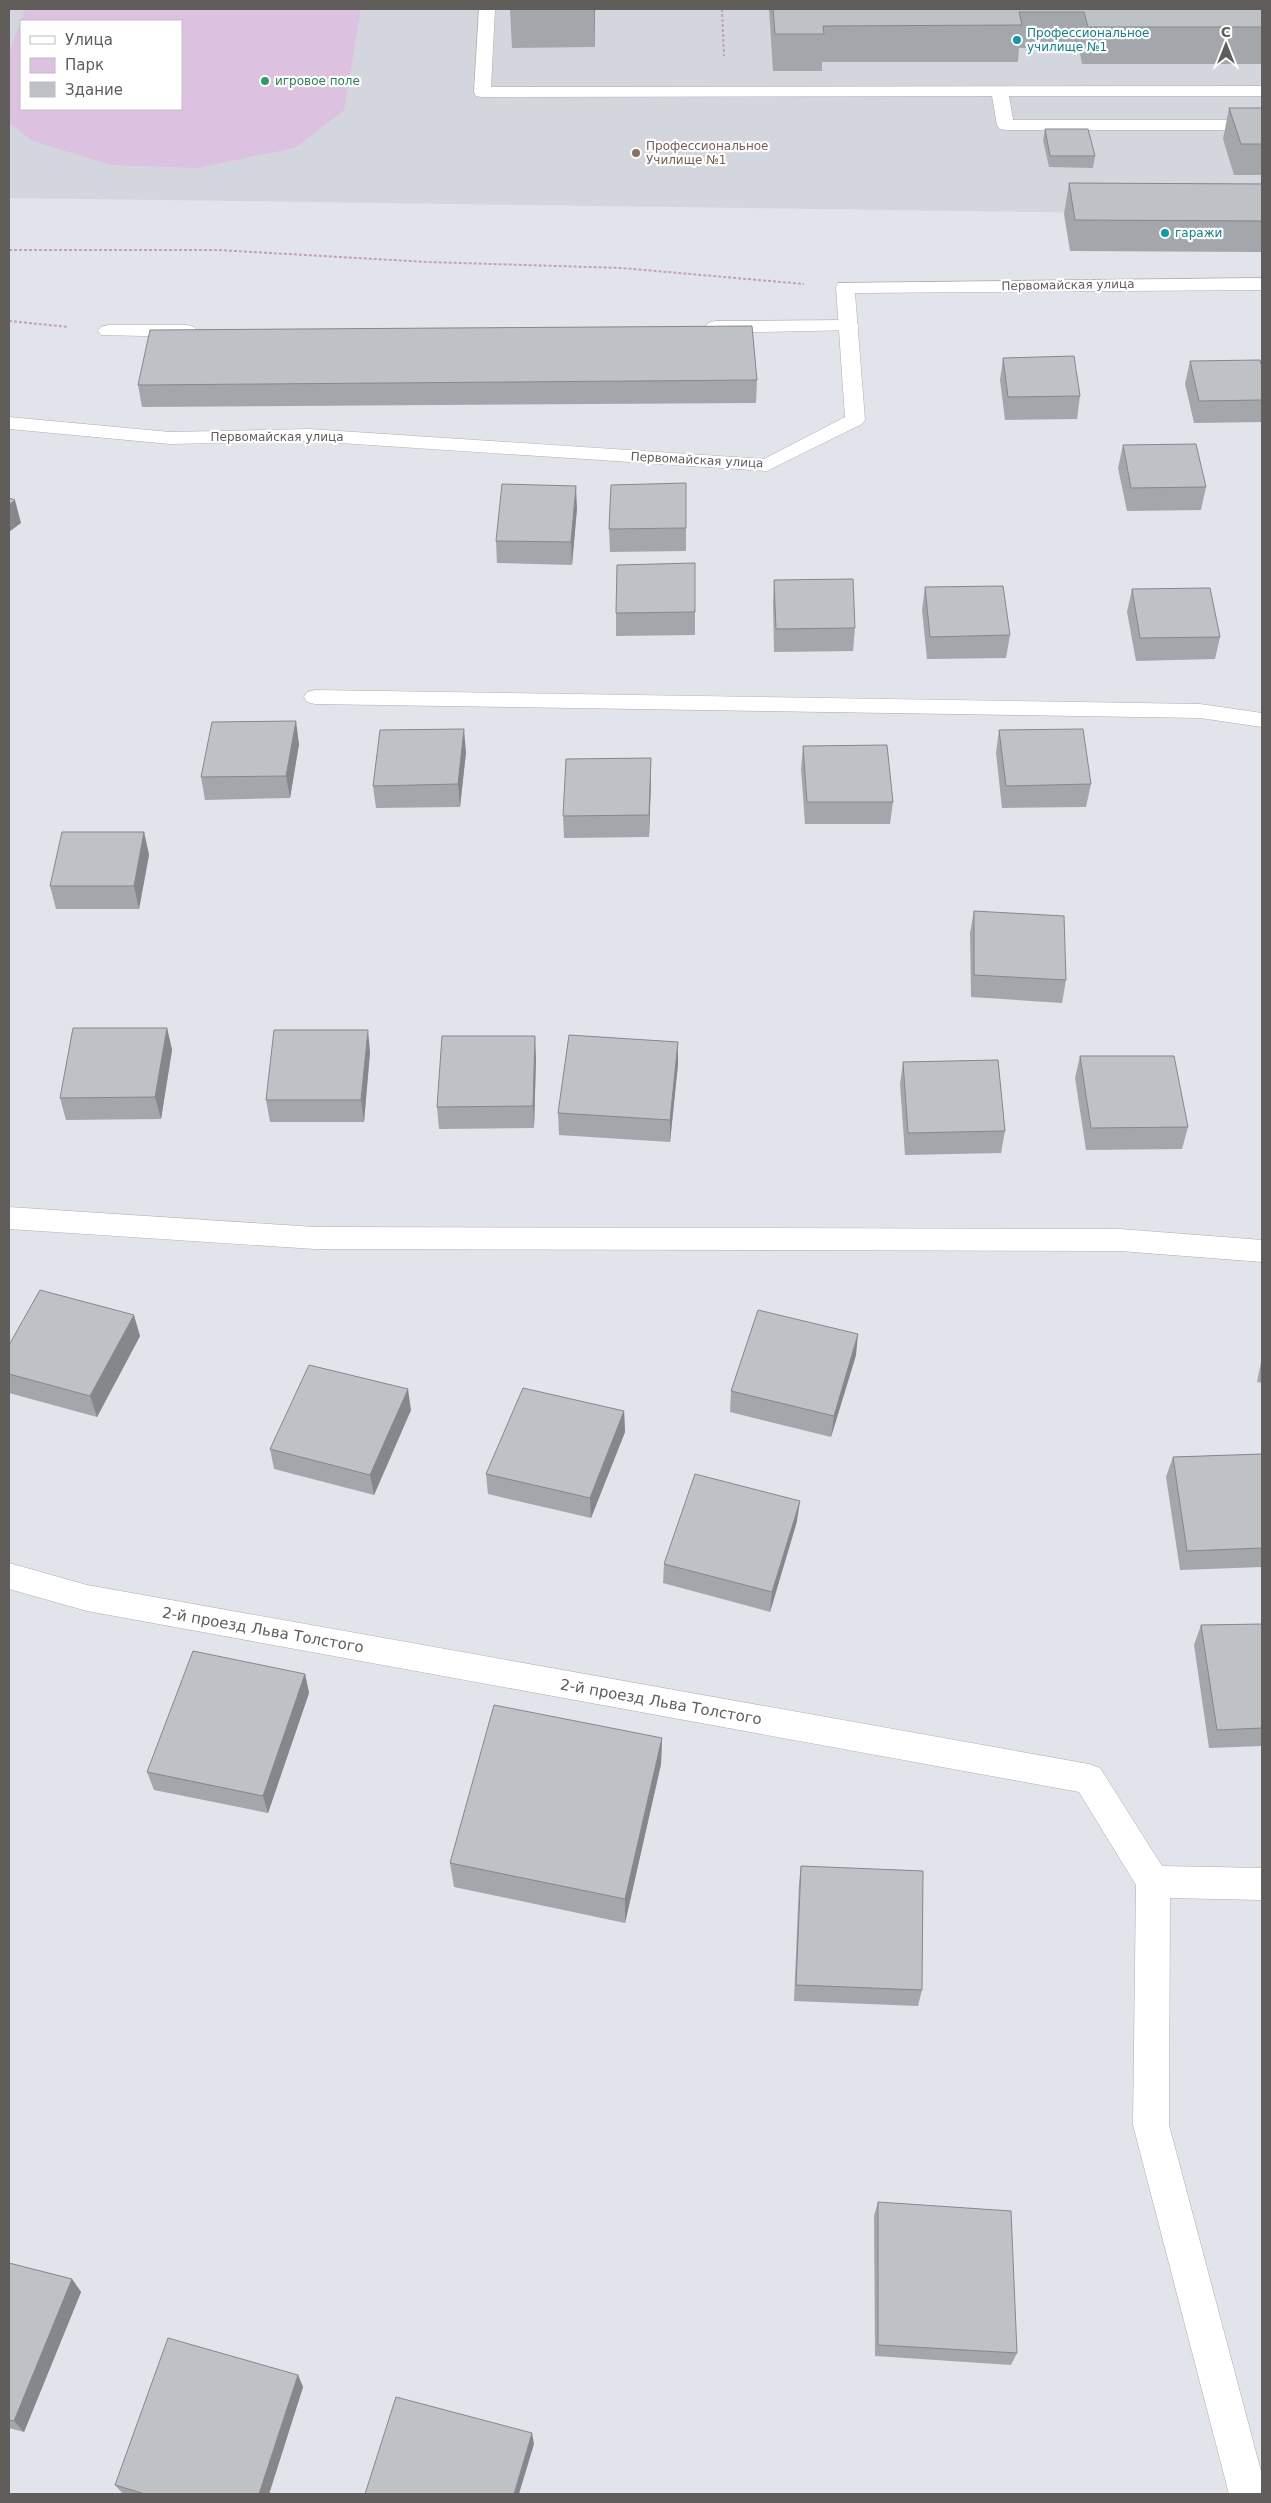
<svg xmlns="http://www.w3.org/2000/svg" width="1271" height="2503" font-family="'DejaVu Sans',sans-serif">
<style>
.education{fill:#d3d6dd;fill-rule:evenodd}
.green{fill:#ddc1e0;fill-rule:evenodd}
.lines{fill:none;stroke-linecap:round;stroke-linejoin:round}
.lane-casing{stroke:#b0aeab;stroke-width:1}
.street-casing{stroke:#b0aeab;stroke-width:1}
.path{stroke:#c59fbd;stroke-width:2;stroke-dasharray:3 2;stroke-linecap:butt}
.lane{fill:#fff;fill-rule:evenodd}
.street{fill:#fff;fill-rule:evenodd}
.wall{fill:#a3a6aa}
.shaded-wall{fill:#85878b}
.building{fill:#bec1c6;stroke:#85878b}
.culture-dot{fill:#0f9aa8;stroke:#fff;stroke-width:2}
.leisure-dot{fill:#2e9e5b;stroke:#fff;stroke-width:2}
.education-dot{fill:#8d6e63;stroke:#fff;stroke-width:2}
.labels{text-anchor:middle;stroke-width:4.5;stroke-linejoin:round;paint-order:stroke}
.far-culture-label{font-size:12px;fill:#0d838f;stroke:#fff;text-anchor:start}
.far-leisure-label{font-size:12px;fill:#27864d;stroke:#fff;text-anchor:start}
.far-education-label{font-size:12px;fill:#785e54;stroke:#fff;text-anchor:start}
.far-street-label{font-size:12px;fill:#605d5a;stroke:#fff}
.street-label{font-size:15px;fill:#605d5a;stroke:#fff}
</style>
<rect width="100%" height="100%" fill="#e2e4eb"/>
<path class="education" d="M9 9H1262V215L9 198ZM21 21H181V109H21Z"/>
<path class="green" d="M25 9H361L344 110 295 148 197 168 111 165 33 141 9 123V54ZM21 21H181V109H21Z"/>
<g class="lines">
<defs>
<g id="lane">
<polygon points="479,9 495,9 491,87 1262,86 1262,96 1009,96 1013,120 1262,120 1262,130 1006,130 1000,129 997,125 992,96 482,97 476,96 474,92"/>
<polygon points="849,320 856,322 859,326 856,330 715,333 708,331 705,327 708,323 715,321"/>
<polygon points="108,325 187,325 194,327 197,331 194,335 187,337 101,335 98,331 101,327"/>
</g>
<g id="street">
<polygon points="1262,278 1262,290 855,293 865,420 862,424 767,471 309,441 170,444 9,429 9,417 170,432 309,429 764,459 845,417 836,287 838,283"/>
<polygon points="315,690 1200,704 1262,713 1262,727 1200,718 315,704 307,702 304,697 307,692"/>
<polygon points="9,1207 315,1227 1120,1229 1262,1240 1262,1262 1120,1251 315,1249 9,1229"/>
<polygon points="9,1563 87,1585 1089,1764 1100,1768 1162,1866 1262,1868 1262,1900 1170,1898 1169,2125 1262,2475 1262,2494 1229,2494 1133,2125 1136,1885 1079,1792 87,1611 9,1589"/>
</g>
</defs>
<use href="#lane" class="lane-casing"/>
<use href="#street" class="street-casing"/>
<g class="path">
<polyline points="722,9 724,56"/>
<polyline points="9,250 218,250 427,262 622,268 804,284"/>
<polyline points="9,321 68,327"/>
</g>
<use href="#lane" class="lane"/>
<use href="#street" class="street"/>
</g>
<g class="wall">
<polygon points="510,9 595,9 595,47 512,48"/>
<polygon points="769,9 1262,9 1262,64 1082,64 1079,48 1019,48 1018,62 822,62 822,71 773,71"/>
<polygon points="1229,108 1262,108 1262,175 1234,175 1223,139"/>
<polygon points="1045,129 1095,156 1093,168 1049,167 1043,140"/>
<polygon points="1069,183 1262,184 1262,252 1070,251 1064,214"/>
<polygon points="1003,358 1080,396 1077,419 1005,420 1000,380"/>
<polygon points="1190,361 1262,368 1262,422 1194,423 1185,384"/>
<polygon points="757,380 756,403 142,407 138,385"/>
<polygon points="1123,445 1206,487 1201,510 1127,511 1118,468"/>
<polygon points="577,508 572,565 497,563 496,541"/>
<polygon points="686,528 686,551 610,552 609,529"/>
<polygon points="774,580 855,628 853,651 774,652 773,603"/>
<polygon points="925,587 1010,635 1006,658 927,659 922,610"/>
<polygon points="1132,589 1220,637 1215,659 1136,661 1127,612"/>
<polygon points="695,612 695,635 616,636 616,613"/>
<polygon points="999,730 1091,784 1086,807 1002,808 996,753"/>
<polygon points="299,744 290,798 205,800 201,777"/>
<polygon points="803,746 893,802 890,824 805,824 801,769"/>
<polygon points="466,752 460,807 376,808 373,786"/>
<polygon points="651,780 649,837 564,838 563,816"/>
<polygon points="144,832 149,855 139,909 56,909 50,886"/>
<polygon points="974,911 1066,980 1062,1003 971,997 970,933"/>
<polygon points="167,1028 172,1050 161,1119 66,1120 60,1098"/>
<polygon points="678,1042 678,1064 670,1142 559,1135 558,1113"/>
<polygon points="370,1052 364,1122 270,1122 266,1100"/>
<polygon points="1080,1056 1188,1127 1182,1149 1086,1150 1075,1078"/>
<polygon points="536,1058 534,1128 439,1129 437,1107"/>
<polygon points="903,1062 1005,1131 1001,1153 905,1155 900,1084"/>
<polygon points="140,1336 97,1417 9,1393 9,1345"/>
<polygon points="856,1355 831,1437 730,1412 731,1391"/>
<polygon points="1262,1357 1262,1383 1257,1382"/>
<polygon points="411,1410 374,1495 274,1469 270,1449"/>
<polygon points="624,1411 625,1432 591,1518 488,1494 486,1474"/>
<polygon points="1262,1454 1262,1567 1180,1570 1166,1477 1173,1457"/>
<polygon points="797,1521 770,1612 663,1583 664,1564"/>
<polygon points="1262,1624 1262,1746 1209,1748 1194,1645 1201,1625"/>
<polygon points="305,1674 309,1693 268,1813 154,1790 147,1772"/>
<polygon points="662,1738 661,1764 625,1923 454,1887 450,1863"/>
<polygon points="801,1866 922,1990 918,2006 794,2001 799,1883"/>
<polygon points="878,2202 1017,2353 1011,2365 875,2356 874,2216"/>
<polygon points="9,2263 72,2279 81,2292 24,2432 9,2428"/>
<polygon points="298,2375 303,2387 269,2494 123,2494 115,2485"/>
</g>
<g class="shaded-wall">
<polygon points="594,9 595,9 595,47"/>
<polygon points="576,486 577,508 572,565 571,542"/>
<polygon points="15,500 21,523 9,532 9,505"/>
<polygon points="296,721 299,744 290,798 286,776"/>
<polygon points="464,729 466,752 460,807 458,784"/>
<polygon points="651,758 651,780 649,837 649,815"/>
<polygon points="144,832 149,855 139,909 134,886"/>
<polygon points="167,1028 172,1050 161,1119 155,1097"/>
<polygon points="368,1030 370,1052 364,1122 361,1100"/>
<polygon points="535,1036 536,1058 534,1128 533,1106"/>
<polygon points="678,1042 678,1064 670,1142 670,1120"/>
<polygon points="134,1315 140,1336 97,1417 90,1396"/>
<polygon points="858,1334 856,1355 831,1437 834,1416"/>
<polygon points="408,1389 411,1410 374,1495 370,1475"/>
<polygon points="624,1411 625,1432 591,1518 590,1498"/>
<polygon points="800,1501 797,1521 770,1612 772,1592"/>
<polygon points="305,1674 309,1693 268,1813 263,1796"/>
<polygon points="662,1738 661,1764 625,1923 625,1899"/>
<polygon points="72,2279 81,2292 24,2432 14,2421"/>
<polygon points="298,2375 303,2387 269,2494 259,2494"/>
<polygon points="532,2433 534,2444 519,2494 514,2494"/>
</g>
<g class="building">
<polygon points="773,9 1262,9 1262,27 1088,27 1084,12 1019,12 1022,25 823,26 824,34 775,34"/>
<polygon points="1229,108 1262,108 1262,144 1241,144"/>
<polygon points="1045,129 1088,129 1095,156 1050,156"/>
<polygon points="1069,183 1262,184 1262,221 1075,220"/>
<polygon points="752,326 757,380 138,385 150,330"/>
<polygon points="1074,356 1080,396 1008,397 1003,358"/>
<polygon points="1260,360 1262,368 1262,400 1199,401 1190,361"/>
<polygon points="1196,444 1206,487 1131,488 1123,445"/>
<polygon points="686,483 686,528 609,529 611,485"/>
<polygon points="502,484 576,486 571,542 496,541"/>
<polygon points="9,498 15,500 9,505"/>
<polygon points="695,563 695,612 616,613 617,565"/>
<polygon points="853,579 855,628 776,629 774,580"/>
<polygon points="1003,586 1010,635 930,637 925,587"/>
<polygon points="1210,588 1220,637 1140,638 1132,589"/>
<polygon points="296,721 286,776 201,777 212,722"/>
<polygon points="464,729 458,784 373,786 380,730"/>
<polygon points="1083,729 1091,784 1006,786 999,730"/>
<polygon points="887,745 893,802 807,802 803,746"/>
<polygon points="651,758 649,815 563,816 566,759"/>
<polygon points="62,832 144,832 134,886 50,886"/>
<polygon points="974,911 1064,916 1066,980 974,975"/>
<polygon points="73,1028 167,1028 155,1097 60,1098"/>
<polygon points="274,1030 368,1030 361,1100 266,1100"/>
<polygon points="569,1035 678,1042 670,1120 558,1113"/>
<polygon points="442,1036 535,1036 533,1106 437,1107"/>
<polygon points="1080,1056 1174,1056 1188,1127 1091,1128"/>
<polygon points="998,1060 1005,1131 908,1133 903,1062"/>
<polygon points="40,1290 134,1315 90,1396 9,1374 9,1345"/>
<polygon points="758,1310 858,1334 834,1416 731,1391"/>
<polygon points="309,1365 408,1389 370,1475 270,1449"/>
<polygon points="523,1388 624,1411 590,1498 486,1474"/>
<polygon points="1262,1454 1262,1548 1187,1551 1173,1457"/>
<polygon points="695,1474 800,1501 772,1592 664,1564"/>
<polygon points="1262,1624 1262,1728 1217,1730 1201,1625"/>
<polygon points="193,1651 305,1674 263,1796 147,1772"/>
<polygon points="494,1705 662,1738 625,1899 450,1863"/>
<polygon points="801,1866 923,1871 922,1990 796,1985"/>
<polygon points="878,2202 1011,2211 1017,2353 878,2345"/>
<polygon points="9,2263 72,2279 14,2421 9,2420"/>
<polygon points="168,2338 298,2375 259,2494 145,2494 115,2485"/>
<polygon points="396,2397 532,2433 514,2494 365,2494"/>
</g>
<g class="culture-dot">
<circle cx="1017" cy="40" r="5"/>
<circle cx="1165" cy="233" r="5"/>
</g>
<circle class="leisure-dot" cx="265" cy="81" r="5"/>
<circle class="education-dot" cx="636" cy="153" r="5"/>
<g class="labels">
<g class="far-culture-label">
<text x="1027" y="37">Профессиональное<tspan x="1027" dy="14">училище №1</tspan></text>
<text x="1175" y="237">гаражи</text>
</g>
<g class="far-leisure-label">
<text x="275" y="85">игровое поле</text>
</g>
<g class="far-education-label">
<text x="646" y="150">Профессиональное<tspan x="646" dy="14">Училище №1</tspan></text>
</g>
<g class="far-street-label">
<text transform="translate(1068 285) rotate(-1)" y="4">Первомайская улица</text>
<text x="277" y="441">Первомайская улица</text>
<text transform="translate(697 460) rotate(3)" y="4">Первомайская улица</text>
</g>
<g class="street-label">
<text transform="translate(263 1630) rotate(10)" y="5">2-й проезд Льва Толстого</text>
<text transform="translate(661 1702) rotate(10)" y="5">2-й проезд Льва Толстого</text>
</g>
</g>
<rect width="1271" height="2503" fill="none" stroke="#605d5a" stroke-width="20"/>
<rect x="20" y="20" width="162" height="90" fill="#ffffff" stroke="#bfbebd"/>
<rect x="30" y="36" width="25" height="8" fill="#ffffff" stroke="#bfbebd"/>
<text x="65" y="45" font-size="15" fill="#605d5a">Улица</text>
<rect x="30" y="58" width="25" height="15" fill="#ddc1e0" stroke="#bfbebd"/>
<text x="65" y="70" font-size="15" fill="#605d5a">Парк</text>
<rect x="30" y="82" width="25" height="15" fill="#bec1c6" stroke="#bfbebd"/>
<text x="65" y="95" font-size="15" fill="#605d5a">Здание</text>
<g transform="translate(1226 45)" stroke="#ffffff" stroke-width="4" paint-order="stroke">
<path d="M0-4L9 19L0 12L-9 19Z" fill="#605d5a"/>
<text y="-8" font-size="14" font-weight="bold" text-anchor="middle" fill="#605d5a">С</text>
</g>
</svg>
